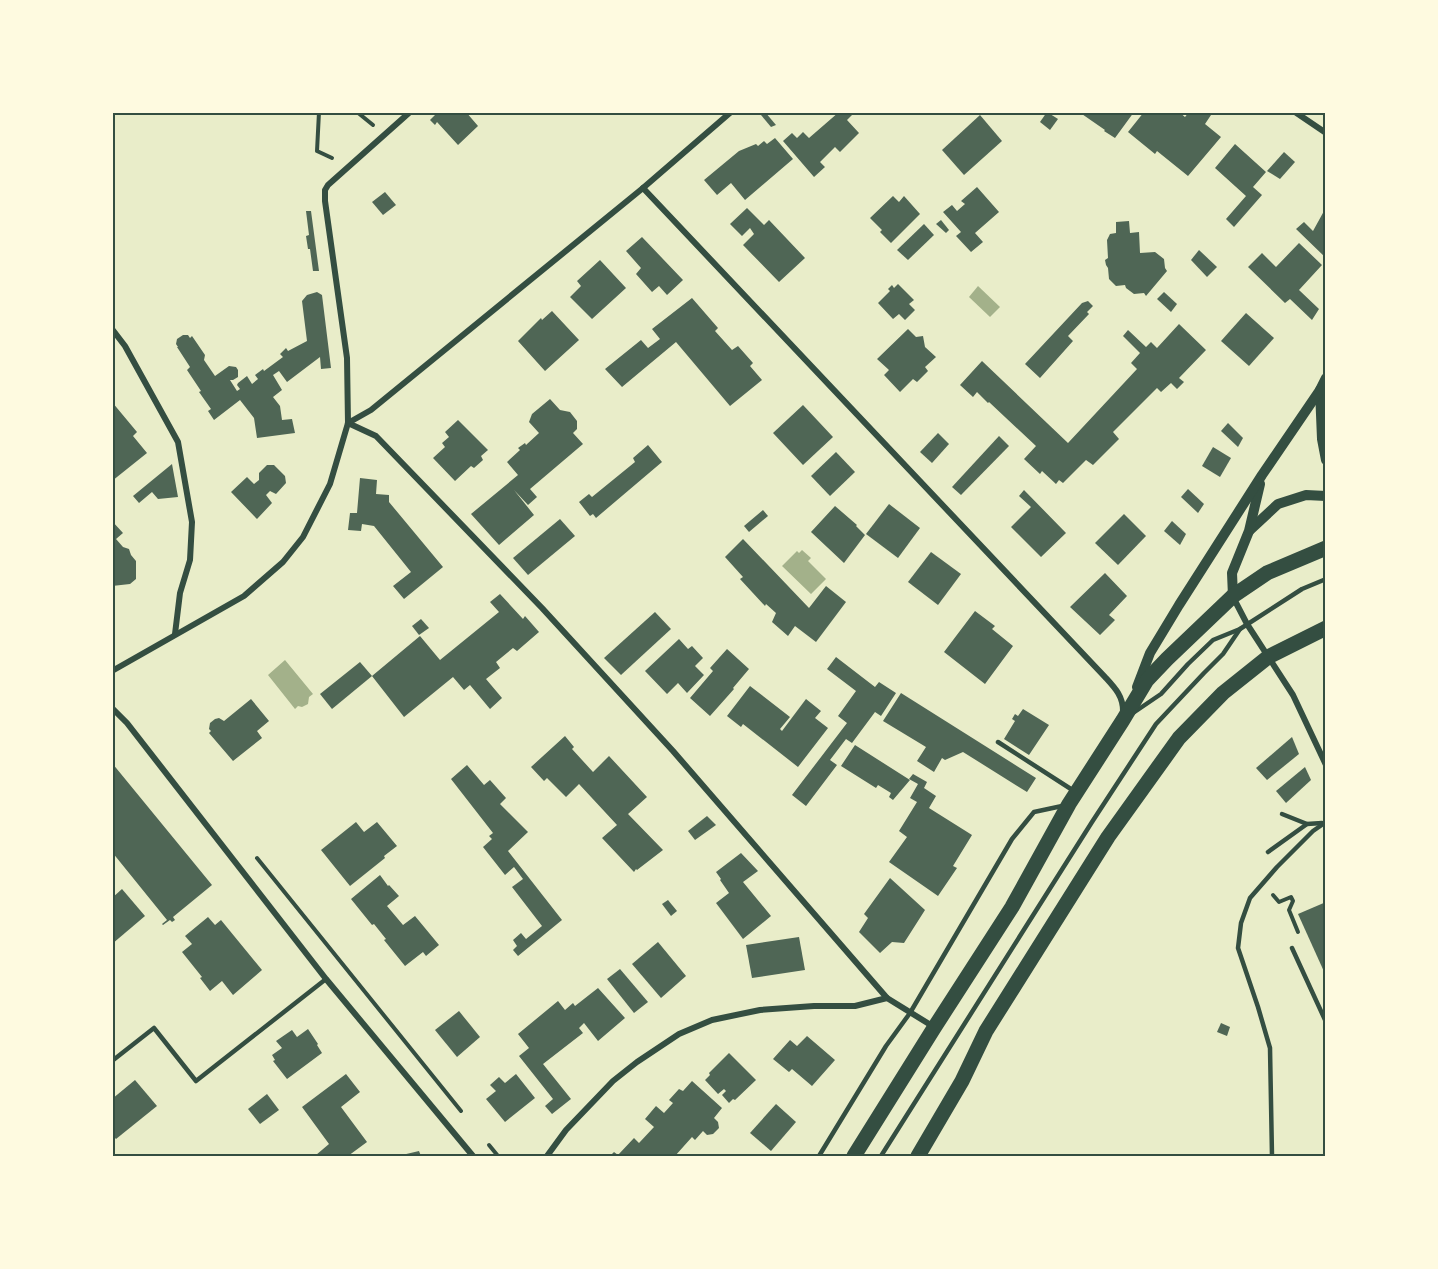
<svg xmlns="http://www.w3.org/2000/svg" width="1438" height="1269" font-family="'Archivo Narrow',sans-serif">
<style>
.water{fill:#a3b18a}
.building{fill:#4f6655}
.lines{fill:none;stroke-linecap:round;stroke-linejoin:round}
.path{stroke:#344e41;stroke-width:4}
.service{stroke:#344e41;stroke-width:4.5}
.minor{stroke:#344e41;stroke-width:6}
.tertiary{stroke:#344e41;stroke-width:10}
.primary{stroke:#344e41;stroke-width:15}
.neatline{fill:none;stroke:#344e41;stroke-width:2}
</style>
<rect width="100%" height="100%" fill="#e9edc9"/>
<g class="water">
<polygon points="978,286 1000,307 990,317 969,297"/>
<polygon points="802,550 811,558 808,561 826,579 811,594 782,566 797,551 799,553"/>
<polygon points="285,660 313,694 309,697 308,704 302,707 298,706 295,709 268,675"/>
</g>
<g class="building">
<polygon points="438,112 466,112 478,126 458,145 437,122 435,125 430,120"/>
<polygon points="765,112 776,125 771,127 761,115"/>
<polygon points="839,112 855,112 847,120 859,133 840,152 835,147 820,162 825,167 814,177 783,141 792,133 797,138 803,132 809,138"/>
<polygon points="1047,112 1058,119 1050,130 1040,122"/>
<polygon points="1079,112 1134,112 1115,138 1104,131 1105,130"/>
<polygon points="1144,112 1179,112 1185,117 1189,112 1213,112 1205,124 1221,137 1188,176 1157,151 1155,154 1128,132"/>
<polygon points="980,115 1002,141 964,175 942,150"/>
<polygon points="775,138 793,159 745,200 731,183 717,195 704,180 739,151 756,144 758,146 764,141 767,144"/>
<polygon points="1235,144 1266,172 1253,187 1262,195 1234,227 1226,219 1246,196 1215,168"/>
<polygon points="1284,152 1295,162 1280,179 1267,171"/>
<polygon points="977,187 999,212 975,233 983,242 971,252 956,236 961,232 943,212 952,205 957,211 965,204 961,201"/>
<polygon points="385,192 396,205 383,215 372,202"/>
<polygon points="893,196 899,202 904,196 920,214 891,243 880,232 882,230 870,218"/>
<polygon points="747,208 764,225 769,220 805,258 779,282 743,245 754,234 750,228 742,236 730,224"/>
<polygon points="306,211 311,211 319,271 313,271 310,249 308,249 306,236 309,235"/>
<polygon points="1324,211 1326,212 1326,258 1296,229 1304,222 1313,231"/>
<polygon points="941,220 949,230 946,233 936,224"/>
<polygon points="1129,221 1130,233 1139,232 1140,253 1155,252 1164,259 1165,268 1167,271 1146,296 1144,293 1134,294 1126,288 1125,285 1116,286 1109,279 1108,268 1106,265 1105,260 1108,258 1107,240 1110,234 1116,233 1116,222"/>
<polygon points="924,224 934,235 908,260 897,250"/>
<polygon points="642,237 683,280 667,295 659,286 652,292 636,274 641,268 626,251"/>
<polygon points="1299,243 1322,265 1299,290 1319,309 1312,320 1290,299 1285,303 1248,267 1262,253 1276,267"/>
<polygon points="1199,250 1217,267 1207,277 1191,260"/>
<polygon points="600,260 626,288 592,319 570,297 581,286 577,281"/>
<polygon points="898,284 914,300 909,304 915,310 905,320 899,314 893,319 878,303 890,291 888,289 892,285 894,288"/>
<polygon points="317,292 322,295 331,368 321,369 320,357 287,382 279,371 273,375 282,390 273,397 280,406 282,420 292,419 295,433 257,438 254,418 240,400 214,420 208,411 211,409 199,392 201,391 187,370 190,367 177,347 178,347 176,344 177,339 183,335 188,335 190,338 192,336 205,355 204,360 215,376 229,366 236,367 238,370 238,377 233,380 230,380 237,391 240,389 237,385 238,383 247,376 252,384 258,379 255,375 263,369 264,371 283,357 280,354 286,348 288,351 307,341 302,301 307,295"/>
<polygon points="1164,292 1177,304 1171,312 1157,299"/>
<polygon points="692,298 718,328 715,331 732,350 738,346 753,363 750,366 762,380 730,406 676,342 622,387 605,369 641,340 648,348 660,339 652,329"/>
<polygon points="1088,301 1093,306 1087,312 1089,314 1068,336 1073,341 1040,378 1025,364 1082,303"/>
<polygon points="552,311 579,340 545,371 518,341 541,318 542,320"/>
<polygon points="1246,313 1274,338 1249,366 1221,341"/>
<polygon points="1179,324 1206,350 1179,378 1184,382 1177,389 1171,383 1161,392 1157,388 1113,432 1119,439 1093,465 1086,460 1063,483 1059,480 1056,484 1042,471 1040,474 1024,459 1036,446 989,402 988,403 977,392 973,397 960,385 982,361 1068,443 1137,369 1131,363 1140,353 1123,336 1128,330 1146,347 1151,342 1157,348"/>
<polygon points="908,329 916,337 923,336 925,347 936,357 925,367 928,371 917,382 913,379 900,392 884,375 889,370 877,359"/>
<polygon points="550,399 560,410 570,412 577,421 577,429 573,433 583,444 530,489 537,497 528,505 514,490 534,515 499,545 471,514 518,475 507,462 520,450 518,448 525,443 526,445 539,433 529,422 532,414"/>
<polygon points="112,402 137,432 133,436 147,453 112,481"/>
<polygon points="803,405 833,437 803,465 773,433"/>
<polygon points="458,420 488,450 481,456 483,460 474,468 471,466 455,481 433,458 445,447 442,443 449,437 445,432"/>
<polygon points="1228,423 1243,438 1238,447 1221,431"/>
<polygon points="938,433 949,444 932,463 920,452"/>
<polygon points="999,436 1009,446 961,495 952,487"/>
<polygon points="648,445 662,462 596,518 593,514 590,516 579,502 589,494 592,497 635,462 633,458"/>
<polygon points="1213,447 1231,458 1220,477 1202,466"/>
<polygon points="836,452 855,472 830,496 811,476"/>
<polygon points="172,464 178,497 158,499 152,492 139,503 133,496"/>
<polygon points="267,465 274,465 285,476 286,483 276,494 270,491 266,495 272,503 257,519 231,492 247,477 254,484 259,480 259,473"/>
<polygon points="360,478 377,480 376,494 389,495 389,502 443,567 404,599 393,586 411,572 374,526 362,524 361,531 348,530 350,513 357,513"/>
<polygon points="1188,489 1204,504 1198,513 1181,497"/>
<polygon points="1024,490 1066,533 1041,557 1011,527 1031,507 1019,496"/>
<polygon points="889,504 920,528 898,558 866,534"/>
<polygon points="835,506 857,525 856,526 865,535 844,563 811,532"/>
<polygon points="763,510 768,516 749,532 744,526"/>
<polygon points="1124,514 1146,536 1118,565 1095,543"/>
<polygon points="560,519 575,536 528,575 513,558"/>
<polygon points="112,521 123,533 116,539 123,547 129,549 131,555 136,561 136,579 130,584 112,586"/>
<polygon points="1172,521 1186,534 1180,545 1164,531"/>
<polygon points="743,539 809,608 826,586 846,602 816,642 795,626 788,636 772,622 776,613 766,604 765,606 740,579 743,577 725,557"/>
<polygon points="931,552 961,574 938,605 908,582"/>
<polygon points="1105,573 1127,596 1109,615 1115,620 1100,635 1070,607"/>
<polygon points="500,594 523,619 525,616 539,632 517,651 513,648 496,662 500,668 486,679 502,698 490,709 470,685 464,690 453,677 404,717 372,676 420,636 440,660 499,612 490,602"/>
<polygon points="975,611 995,626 992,629 1013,646 985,684 944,652"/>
<polygon points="655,612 671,629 621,675 604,658"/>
<polygon points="421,619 429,628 419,635 412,626"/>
<polygon points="679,639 688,649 692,646 703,658 695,666 704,675 687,693 678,683 667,694 645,671"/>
<polygon points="727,649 749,669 733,688 734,689 710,716 690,698 713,671 710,668"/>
<polygon points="836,657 875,687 879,682 896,693 881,716 875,712 852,743 846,739 830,760 837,765 806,806 792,795 847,723 838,716 856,691 827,669"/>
<polygon points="360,662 372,676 332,709 320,694"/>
<polygon points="750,686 790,717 780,729 782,731 806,699 821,711 815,718 828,728 798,767 743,724 741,727 727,716"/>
<polygon points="901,693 1036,778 1027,792 963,752 945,760 942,758 934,772 917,761 926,747 883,721"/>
<polygon points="251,699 269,721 257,731 262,738 233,761 209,733 211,731 209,729 210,723 215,719 219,718 224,721"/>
<polygon points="1023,709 1049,725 1029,755 1004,739 1015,721 1012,719 1015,714 1018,716"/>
<polygon points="565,736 574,747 572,749 593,772 609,756 647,797 628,814 663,850 637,870 636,869 634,872 602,838 617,825 579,784 566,797 547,778 544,781 531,767"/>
<polygon points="1292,737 1299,754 1267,780 1256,768"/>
<polygon points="855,745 910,780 893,800 889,797 891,793 878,785 876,788 841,766"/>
<polygon points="112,763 212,885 173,917 175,920 172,922 170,920 163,925 162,924 167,920 112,852"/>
<polygon points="467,765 484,785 490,780 506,798 500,804 528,832 508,851 562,920 518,956 513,950 517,946 513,940 521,933 526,939 542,926 512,887 523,879 514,867 505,875 483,847 492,839 489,836 493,833 451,779"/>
<polygon points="1305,767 1311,780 1286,803 1276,791"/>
<polygon points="913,774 927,782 924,788 936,796 929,808 972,835 953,866 957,868 938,896 889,862 907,837 899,831 917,802 910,798 918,784 909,779"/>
<polygon points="707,816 716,825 695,840 688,831"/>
<polygon points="356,822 364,832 377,822 397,846 384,856 385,858 350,886 321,850"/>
<polygon points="741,853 758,871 743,882 771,916 743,939 716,903 729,893 720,880 721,879 716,872"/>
<polygon points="380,875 388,886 389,885 399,896 387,906 403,925 415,916 439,945 426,956 423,952 405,966 384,940 386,939 374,924 372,925 351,899"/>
<polygon points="890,878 925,910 904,943 892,942 880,953 859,932 868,918 864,914"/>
<polygon points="122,889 145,916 112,944 112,898"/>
<polygon points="668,900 677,911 671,916 662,904"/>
<polygon points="1326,902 1326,976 1298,914"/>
<polygon points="208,917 215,925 221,920 262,970 233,995 222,981 210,991 200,978 202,977 182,952 192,944 185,936"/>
<polygon points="799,937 805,970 752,978 746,945"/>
<polygon points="658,942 686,976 661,998 632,964"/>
<polygon points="620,969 648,1002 634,1013 607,979"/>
<polygon points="598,988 625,1018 598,1041 584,1023 579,1028 583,1033 543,1064 571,1099 552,1114 545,1106 553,1099 519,1056 529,1048 518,1034 558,1001 565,1010 573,1003 575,1006"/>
<polygon points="459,1011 480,1037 457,1057 435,1030"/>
<polygon points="1221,1023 1230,1027 1227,1036 1217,1032"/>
<polygon points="308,1029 318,1044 317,1045 322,1053 287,1079 273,1061 275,1060 272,1055 282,1048 276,1041 292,1030 297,1037"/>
<polygon points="807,1036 835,1060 812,1086 792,1069 789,1072 773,1059 790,1040 797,1046"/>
<polygon points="729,1053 756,1080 735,1100 733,1099 729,1103 722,1095 726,1091 724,1089 718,1094 705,1080 710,1075 709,1073"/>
<polygon points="346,1074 360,1092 341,1107 367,1142 348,1156 317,1156 316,1155 329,1144 302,1107"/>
<polygon points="516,1074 535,1098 505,1122 486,1099 496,1091 490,1085 499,1077 505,1083"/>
<polygon points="135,1080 157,1106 116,1139 112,1135 112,1099"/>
<polygon points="692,1081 722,1108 714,1118 718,1122 719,1128 713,1134 707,1135 703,1131 695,1140 692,1137 675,1156 610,1156 614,1152 618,1155 634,1138 639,1143 654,1127 645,1119 656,1106 664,1113 673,1103 669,1100 679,1089 683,1091"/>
<polygon points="267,1094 279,1110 260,1124 248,1109"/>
<polygon points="776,1104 796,1122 771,1151 750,1133"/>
<polygon points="419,1151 421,1156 403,1156 402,1155"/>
</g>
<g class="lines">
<g class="path">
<polyline points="319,112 317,151 332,158"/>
<polyline points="357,112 373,125"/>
<polyline points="257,858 461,1111"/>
<polyline points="1273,895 1279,902 1291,897 1293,901 1289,910 1298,932"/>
<polyline points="489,1145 498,1156"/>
</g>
<g class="service">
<polyline points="1133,713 1161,694 1188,664 1213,640 1240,629 1302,589 1326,579"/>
<polyline points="998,742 1074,791"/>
<polyline points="1282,814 1307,824"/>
<polyline points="1268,852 1307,824 1322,823"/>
<polyline points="1292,948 1326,1022"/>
<polyline points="112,1061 154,1028 196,1081 326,979"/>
<polyline points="819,1156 886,1046 910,1013 1012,839 1034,812 1062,806"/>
<polyline points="881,1156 1092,822 1156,724 1204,673 1223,654 1240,629"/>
<polyline points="1272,1156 1270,1048 1258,1007 1238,948 1241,923 1250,898 1277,867 1313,831 1326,822"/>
</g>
<g class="minor">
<polyline points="1295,112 1326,133"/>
<path d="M643 188 1105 677C1115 688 1123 696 1123 711"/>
<polyline points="112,329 125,346 178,442 192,522 190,560 180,593 175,634"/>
<polyline points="348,423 376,436 542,608 673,751 887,998 934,1027"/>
<polyline points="348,423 371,410 643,188 731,112"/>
<polyline points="1233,597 1247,624 1293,695 1326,765"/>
<polyline points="112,671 244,596 283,562 303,537 330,484 348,423 347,358 325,201 325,190 328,185 410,112"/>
<polyline points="112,708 127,723 326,979 473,1156"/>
<polyline points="547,1156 566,1130 613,1081 637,1062 679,1034 712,1020 760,1010 814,1006 855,1006 887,998"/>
</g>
<g class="tertiary">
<polyline points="1320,390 1322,439 1326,460"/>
<polyline points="1250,530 1278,504 1306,495 1326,496"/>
<polyline points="1233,596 1232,573 1249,531 1260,484"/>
<polyline points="1137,687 1150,653 1179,605 1262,475 1320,390 1326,378"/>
</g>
<g class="primary">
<polyline points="854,1156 934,1028 1012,907 1069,804 1123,720 1147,680 1167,659 1233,596 1267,573 1326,548"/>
<polyline points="918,1156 962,1081 986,1031 1108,837 1179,738 1223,693 1268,657 1326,628"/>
</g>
</g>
<rect width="1438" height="1269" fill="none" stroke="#fefae0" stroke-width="228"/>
<rect x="114" y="114" width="1210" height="1041" class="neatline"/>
</svg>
